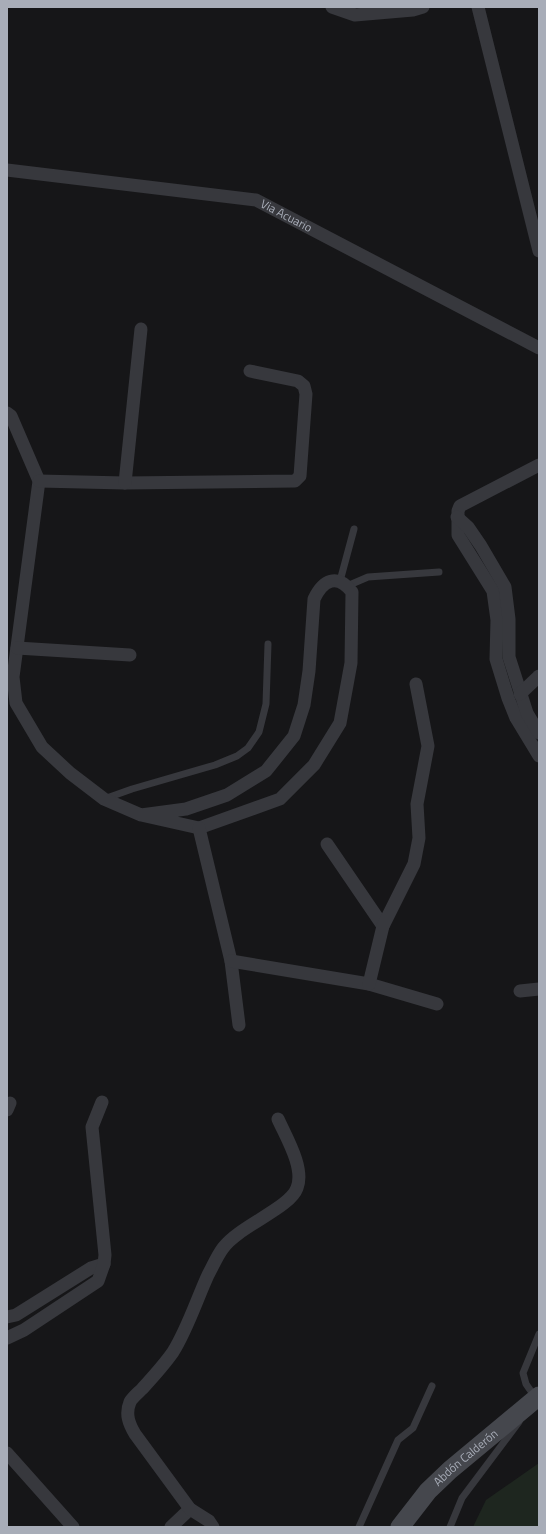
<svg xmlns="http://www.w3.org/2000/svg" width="546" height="1534" font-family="'Titillium Web',sans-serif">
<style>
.pitch{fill:#1e261f}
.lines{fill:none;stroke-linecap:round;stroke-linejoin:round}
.lane{stroke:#37383d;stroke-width:7}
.street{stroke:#37383d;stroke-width:13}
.secondary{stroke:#45474d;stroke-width:19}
.labels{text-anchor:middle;stroke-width:3;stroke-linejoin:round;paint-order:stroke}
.street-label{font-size:12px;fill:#a8adb8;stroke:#111113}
</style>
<rect width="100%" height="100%" fill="#161618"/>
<polygon class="pitch" points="539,1463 539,1527 473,1527 486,1500"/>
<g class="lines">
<g class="lane">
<polyline points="340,581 354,529"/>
<polyline points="347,586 368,577 439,572"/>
<polyline points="104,799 132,789 215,765 237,756 248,748 259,732 266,704 268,644"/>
<polyline points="535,1397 526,1384 523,1373 539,1334"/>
<polyline points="359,1527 398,1440 413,1428 432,1386"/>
<polyline points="450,1527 462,1498 519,1422"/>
</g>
<g class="street">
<polyline points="332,7 355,15 413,10 423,7"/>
<polyline points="478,7 539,251"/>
<path id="s1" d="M7 170 256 200 539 348"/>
<path d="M7 413 11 416 39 481 13 677 16 703 42 747 70 773 104 799 141 815 199 828 280 799 314 765 340 723 351 663 352 592C337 573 323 580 314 599L309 671 304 705 294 736 266 771 227 795 186 809 141 815"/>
<polyline points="539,465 460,506 458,511 458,535 493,591 497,620 496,659 508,698 516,718 539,756"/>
<polyline points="39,481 125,483 295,481 300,476 306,394 304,386 298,381 250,371"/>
<polyline points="125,483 141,329"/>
<polyline points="457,517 468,527 481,546 505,587 509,619 509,657 527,713 539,733"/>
<polyline points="17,648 130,655"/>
<polyline points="520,694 539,676"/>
<polyline points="199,828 231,961 239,1025"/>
<polyline points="327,844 383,926"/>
<polyline points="231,961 369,984 437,1004"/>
<polyline points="369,984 383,926 414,864 419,838 417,804 428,746 416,684"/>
<polyline points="520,991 539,989"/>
<polyline points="7,1110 10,1103"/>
<polyline points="7,1317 16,1315 91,1268 104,1264"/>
<polyline points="7,1338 24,1330 98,1281 104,1264 105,1255 92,1127 102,1102"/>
<polyline points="7,1453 73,1527"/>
<polyline points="171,1527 190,1509"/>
<path d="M213 1527 209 1521 190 1509 135 1434C129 1424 125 1414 130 1402 132 1398 138 1393 142 1389 153 1377 164 1365 173 1352 187 1330 197 1299 208 1275 213 1266 217 1256 223 1248 239 1226 290 1208 297 1188 305 1168 286 1137 278 1119"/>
</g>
<path class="secondary" id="s2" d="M400 1527 428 1491 450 1470 539 1396"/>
</g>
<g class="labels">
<g class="street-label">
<text dy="4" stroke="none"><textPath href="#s1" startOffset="285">Via Acuario</textPath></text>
<text dy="4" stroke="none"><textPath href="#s2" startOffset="96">Abdón Calderón</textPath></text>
</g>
</g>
<rect width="546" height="1534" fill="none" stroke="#a8adb8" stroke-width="16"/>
</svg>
